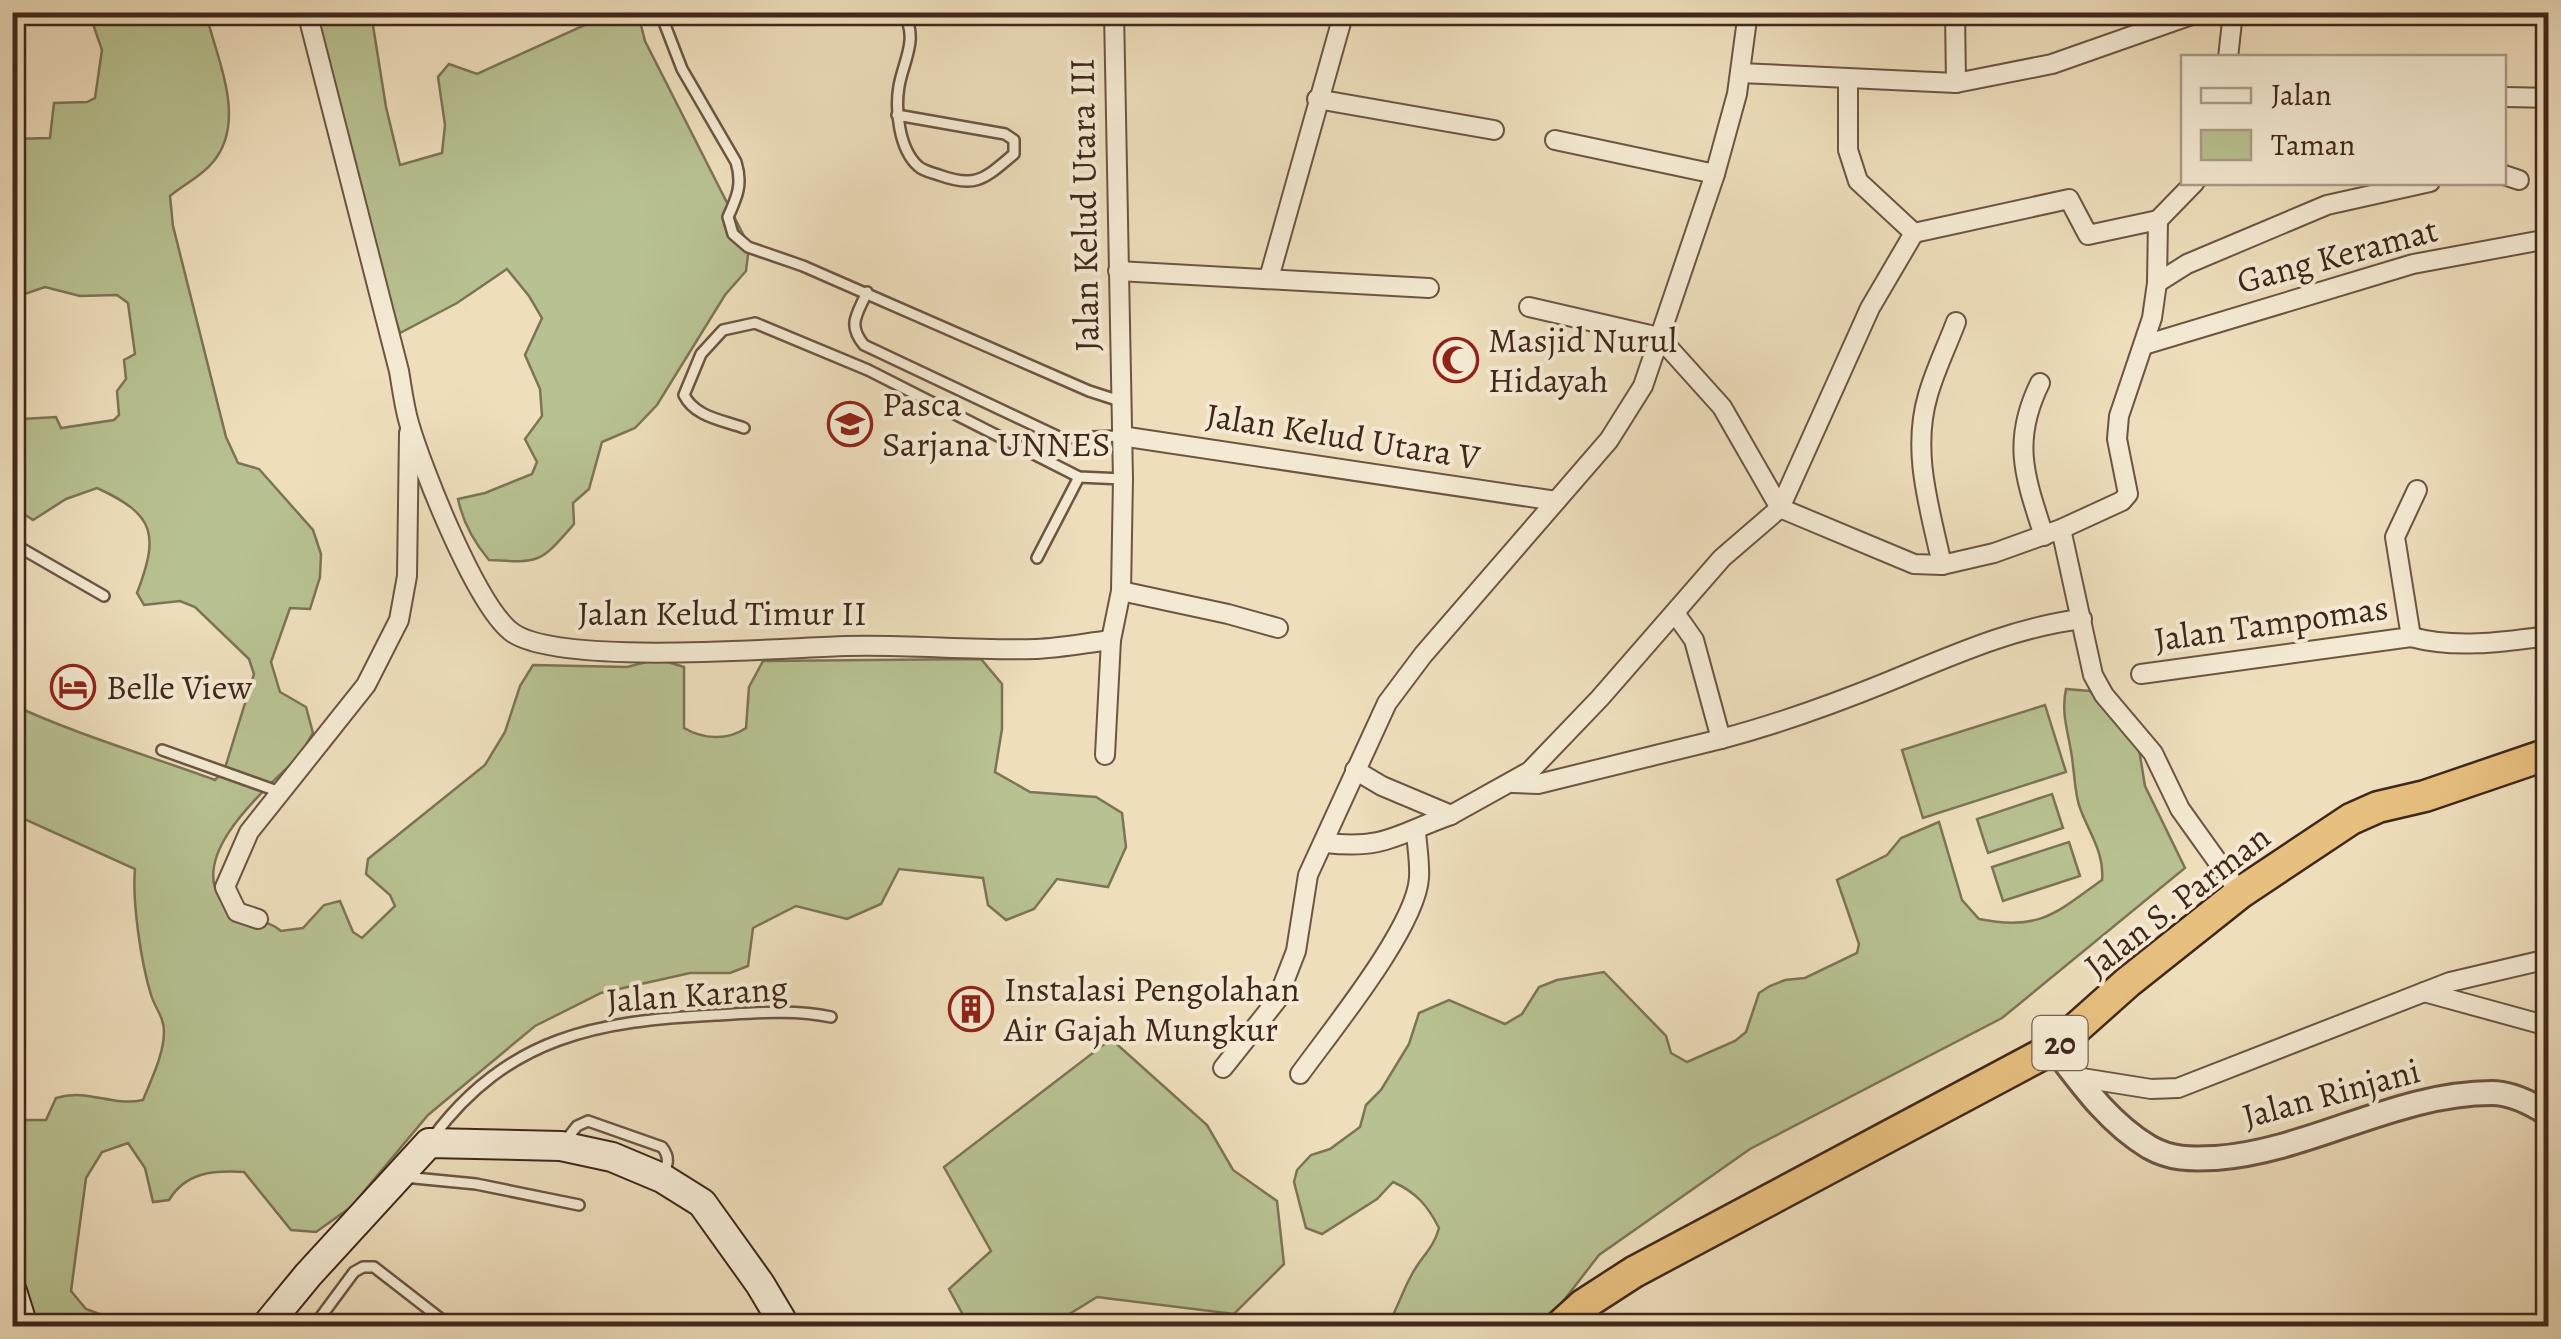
<svg xmlns="http://www.w3.org/2000/svg" width="2561" height="1339" font-family="Alegreya,serif">
<style>
.green{fill:#b8c191;stroke:#7c7456;stroke-width:2.5}
.lines{fill:none;stroke-linecap:round;stroke-linejoin:round}
.service-casing{stroke:#6c5543;stroke-width:14}
.minor-casing{stroke:#6c5543;stroke-width:22}
.tertiary-casing{stroke:#6c5543;stroke-width:28}
.secondary-casing{stroke:#40271b;stroke-width:32}
.trunk-casing{stroke:#40271b;stroke-width:35}
.service{stroke:#f4ead3;stroke-width:9}
.minor{stroke:#f4ead3;stroke-width:18}
.tertiary{stroke:#f4ead3;stroke-width:22}
.secondary{stroke:#f4ead3;stroke-width:28}
.trunk{stroke:#e7bf7e;stroke-width:30}
.labels{text-anchor:middle;stroke-width:8;stroke-linejoin:round;paint-order:stroke}
.shield{fill:#f4ead3;stroke:#766252;stroke-width:2.5}
.shield-label{font-size:32px;font-weight:bold;fill:#40271b}
.street-label{font-size:35px;fill:#40271b;stroke:#f4ead3}
.poi-label{font-size:35px;fill:#40271b;stroke:#f4ead3;text-anchor:start}
</style>
<rect width="100%" height="100%" fill="#eedebc"/>
<filter id="stains"><feTurbulence type="fractalNoise" baseFrequency=".002" numOctaves="4"/><feColorMatrix values="0 0 0 0 .2 0 0 0 0 .09 0 0 0 0 .02 0 0 0 .5 -.17"/></filter>
<radialGradient id="worn" r=".72"><stop offset=".6" stop-color="#630" stop-opacity="0"/><stop offset="1" stop-color="#630" stop-opacity=".3"/></radialGradient>
<g class="green">
<path d="M93 13H206C216 58 248 120 213 162 201 177 184 184 170 196L173 226 226 437 238 463 259 469 313 530 321 554 320 577 310 609 290 608 271 662 280 692 306 707 313 733C308 741 303 751 296 759 267 789 190 851 220 899 234 921 264 916 281 931L303 928 324 905 340 901 353 932 362 938 395 906 390 895 366 874 368 859 485 765 505 732 520 686 533 665 627 667 658 659 684 667V728C703 739 727 741 746 728L749 687 763 661 981 659 1002 684V729L995 772 1030 792 1096 797 1122 813 1126 847 1108 887 1057 879 1034 909 1006 920 988 905 983 878 899 869 881 904 847 919 796 906 753 928 748 966 730 973H690L601 993 535 1026 428 1115 351 1207 316 1232 291 1230 244 1172C214 1170 186 1172 169 1200L153 1202 145 1168 128 1143 102 1152 86 1178 71 1291 86 1309 105 1316 112 1326H34L13 1275V1115L16 1120H46L56 1098C89 1088 111 1107 143 1100 151 1080 164 1054 164 1032 164 1017 155 1008 151 995 141 962 132 902 135 869L13 814V705C78 735 147 755 215 780L225 768 254 674 249 659 195 607 180 601 144 605 137 593C159 535 156 515 97 488L66 499 33 520 13 507 12 410 22 419 56 417 61 428 114 420 119 415 117 391 126 379 124 360 135 354 128 303 117 295 80 296 45 287 13 298V139L50 138 54 103 87 102 95 98 102 50 93 24Z"/>
<path d="M307 13H371L386 107 400 165 442 153 445 125 438 77 449 64 477 74 611 13H638L645 41 749 246 746 271 725 295 657 405 635 428 602 442 589 489 573 503 574 524C540 563 541 563 489 560 473 541 463 523 458 499L485 493 532 474 537 462 525 439 542 416 540 389 525 355 542 318 529 296 507 269 457 303 400 333 361 208Z"/>
<path d="M2066 689 2090 691 2138 743 2145 786 2185 868 2002 1018 1750 1149 1599 1255 1544 1326H1387C1397 1310 1402 1292 1411 1276 1420 1258 1434 1248 1439 1228 1428 1206 1416 1192 1393 1182L1377 1199 1322 1234 1306 1228 1294 1182 1297 1170 1311 1155 1330 1149 1360 1127 1366 1105 1381 1090 1409 1044 1419 1013 1449 1000 1505 1024 1522 1014 1539 987 1557 980 1604 972 1666 1036 1671 1053 1687 1062 1735 1041 1746 1032 1759 993 1770 986 1785 980 1805 978 1857 953 1859 944 1837 880 1887 855 1901 838 1939 822 1962 900 1979 919C2039 931 2055 914 2102 880 2105 852 2087 830 2079 805 2075 792 2075 780 2073 766 2071 739 2060 717 2066 689Z"/>
<polygon points="2045,705 2066,772 1923,818 1902,750"/>
<polygon points="2052,794 2063,828 1988,853 1977,819"/>
<polygon points="2069,842 2080,876 2003,901 1992,867"/>
<polygon points="1111,1039 1207,1125 1233,1170 1277,1201 1284,1264 1234,1314 1097,1297 1050,1326 969,1326 949,1289 991,1251 944,1167"/>
</g>
<g class="lines">
<defs>
<g id="service">
<path d="M660 12 682 69 736 162C743 184 737 197 728 217L733 234 748 247 803 266 1089 391 1120 401"/>
<path d="M897 115 1005 134 1014 140V154C985 178 977 189 939 175 933 173 923 171 918 166 899 149 895 110 899 86 904 59 919 39 903 12"/>
<path d="M867 292C857 315 847 324 864 345L1061 438 1121 436"/>
<path d="M744 428C722 420 695 417 684 395L701 354 723 330 755 323 868 370 1079 477 1123 479"/>
<polyline points="12,543 104,596"/>
<polyline points="1037,558 1079,477"/>
<polyline points="162,750 280,792"/>
<path d="M433 1137C508 1036 598 1021 716 1015 753 1013 795 1009 831 1017"/>
<path d="M566 1140 577 1126 588 1121 662 1147C670 1157 668 1164 663 1175"/>
<polyline points="404,1177 476,1184 579,1205"/>
<polyline points="314,1326 354,1272 363,1267 374,1267 450,1326"/>
</g>
<g id="minor">
<path d="M307 12 399 371C402 388 404 406 409 423 422 468 477 608 513 633 562 666 779 648 845 646 909 644 972 651 1036 649 1061 648 1086 643 1111 640"/>
<polyline points="1955,12 1956,83"/>
<polyline points="2228,58 2233,12"/>
<polyline points="1740,73 1956,83 2052,64 2200,12"/>
<polyline points="2504,97 2548,98"/>
<polyline points="1317,99 1494,130"/>
<polyline points="1555,140 1715,174"/>
<polyline points="2504,175 2519,180"/>
<polyline points="1914,233 2069,199 2088,235 2158,220"/>
<polyline points="1118,271 1429,288"/>
<polyline points="1269,278 1344,12"/>
<polyline points="2157,283 2187,264 2327,205 2430,182"/>
<polyline points="1529,307 1659,337"/>
<polyline points="1659,337 1722,407 1780,508 1914,564 1942,565 1994,553 2061,529 2122,501 2128,494 2117,439 2119,416 2152,318 2157,283 2158,220 2195,182"/>
<polyline points="2144,345 2413,264 2548,239"/>
<path d="M2040 383C2011 442 2025 477 2044 536"/>
<polyline points="1121,436 1556,501"/>
<polyline points="2061,529 2093,675 2104,695 2153,753 2180,809 2240,893"/>
<path d="M1942 565C1930 509 1911 452 1928 395 1935 370 1947 346 1956 322"/>
<polyline points="1121,591 1228,614 1278,628"/>
<path d="M1675 613 1694 640 1721 739C1778 724 1836 703 1890 681 1953 655 2015 627 2082 619"/>
<path d="M2411 637C2456 649 2503 642 2548 636"/>
<polyline points="2141,674 2411,637 2395,537 2417,490"/>
<polyline points="1105,755 1111,640 1121,591 1123,479 1114,12"/>
<polyline points="1355,770 1382,786 1451,815 1530,771 1600,698 1722,558 1780,508 1870,308 1914,233 1858,181 1848,150 1848,78"/>
<polyline points="1513,783 1538,784 1721,739"/>
<path d="M1326 843C1386 850 1399 833 1451 815"/>
<polyline points="258,919 237,912 225,887 249,832 366,685 399,620 407,576 409,433"/>
<polyline points="2424,992 2548,1026"/>
<polyline points="1223,1068 1277,1000 1296,951 1308,875 1387,703 1423,655 1609,440 1643,386 1715,174 1737,94 1748,12"/>
<path d="M1300 1074C1331 1031 1416 927 1419 878 1420 863 1417 846 1416 832"/>
<polyline points="2076,1077 2151,1089 2178,1088 2450,982 2548,959"/>
</g>
<path id="tertiary" d="M2054 1048C2082 1085 2109 1123 2149 1147 2172 1160 2191 1159 2216 1158 2310 1151 2396 1093 2492 1093 2512 1093 2531 1103 2548 1114"/>
<g id="secondary">
<polyline points="12,1291 23,1326"/>
<polyline points="266,1326 308,1275 429,1143 561,1146 612,1157 662,1178 702,1203 760,1284 785,1326"/>
</g>
<polyline id="trunk" points="1560,1326 1583,1305 1634,1272 2054,1048 2128,982 2240,893 2351,819 2378,807 2425,796 2548,754"/>
</defs>
<use href="#service" class="service-casing"/>
<use href="#minor" class="minor-casing"/>
<use href="#tertiary" class="tertiary-casing"/>
<use href="#secondary" class="secondary-casing"/>
<use href="#trunk" class="trunk-casing"/>
<use href="#service" class="service"/>
<use href="#minor" class="minor"/>
<use href="#tertiary" class="tertiary"/>
<use href="#secondary" class="secondary"/>
<use href="#trunk" class="trunk"/>
</g>
<defs>
<symbol id="mosque-ring" viewBox="-11 -11 22 22"><circle r="9.5" fill="#f4ead3" stroke="#8f2418" stroke-width="1.5"/><path d="M3.5-4.9A6 6 0 1 0 3.5 4.9A5 5 0 1 1 3.5-4.9Z" fill="#8f2418"/></symbol>
<symbol id="university-ring" viewBox="-11 -11 22 22"><circle r="9.5" fill="#f4ead3" stroke="#8f2418" stroke-width="1.5"/><path d="M0-5L7-2L0 1L-7-2ZM-4 1L0 2.5L4 1V4Q0 6-4 4Z" fill="#8f2418"/></symbol>
<symbol id="hotel-ring" viewBox="-11 -11 22 22"><circle r="9.5" fill="#f4ead3" stroke="#8f2418" stroke-width="1.5"/><path d="M-6-4.5h1.5V1H6V5H4.5V3h-9V5H-6ZM-4 0a1.8 1.8 0 1 1 3.6 0ZM.5 0V-2.5h3Q6-2.5 6 0Z" fill="#8f2418"/></symbol>
<symbol id="building-ring" viewBox="-11 -11 22 22"><circle r="9.5" fill="#f4ead3" stroke="#8f2418" stroke-width="1.5"/><path d="M-4-6H4V6H1V3H-1V6H-4ZM-2.5-4.3h1.7v1.8h-1.7ZM.8-4.3h1.7v1.8H.8ZM-2.5-1h1.7V.8h-1.7ZM.8-1h1.7V.8H.8Z" fill="#8f2418"/></symbol>
</defs>
<g fill-rule="evenodd">
<use href="#mosque-ring" x="1431" y="335" width="50" height="50"/>
<use href="#university-ring" x="825" y="399" width="50" height="50"/>
<use href="#hotel-ring" x="48" y="662" width="50" height="50"/>
<use href="#building-ring" x="946" y="984" width="50" height="50"/>
</g>
<g class="labels">
<rect class="shield" x="2032.5" y="1016" width="55" height="54" rx="8"/>
<g class="shield-label">
<text x="2060" y="1054">20</text>
</g>
<g class="street-label">
<text transform="translate(1084 205) rotate(-91)" y="12">Jalan Kelud Utara III</text>
<text transform="translate(2337 255) rotate(-15)" y="12">Gang Keramat</text>
<text transform="translate(1343 436) rotate(9)" y="12">Jalan Kelud Utara V</text>
<text x="722" y="625">Jalan Kelud Timur II</text>
<text transform="translate(2271 623) rotate(-8)" y="12">Jalan Tampomas</text>
<text transform="translate(2177 901) rotate(-38)" y="12">Jalan S. Parman</text>
<text transform="translate(697 994) rotate(-4)" y="12">Jalan Karang</text>
<text transform="translate(2331 1093) rotate(-15)" y="12">Jalan Rinjani</text>
</g>
<g class="poi-label">
<text x="1488" y="352">Masjid Nurul<tspan x="1488" dy="40">Hidayah</tspan></text>
<text x="882" y="416">Pasca<tspan x="882" dy="40">Sarjana UNNES</tspan></text>
<text x="106" y="699">Belle View</text>
<text x="1004" y="1001">Instalasi Pengolahan<tspan x="1004" dy="40">Air Gajah Mungkur</tspan></text>
</g>
</g>
<rect width="2561" height="1339" fill="none" stroke="#eedebc" stroke-width="50"/>
<rect x="15" y="15" width="2531" height="1309" fill="none" stroke="#40271b" stroke-width="5"/>
<rect x="25" y="25" width="2511" height="1289" fill="none" stroke="#40271b" stroke-width="2.5"/>
<rect x="2181" y="55" width="325" height="130" fill="#f4ead3" stroke="#ac9c89" stroke-width="2.5"/>
<rect x="2201" y="88" width="50" height="15" fill="#f4ead3" stroke="#ac9c89" stroke-width="2.5"/>
<text x="2271" y="105" font-size="30" fill="#40271b">Jalan</text>
<rect x="2201" y="130" width="50" height="30" fill="#b8c191" stroke="#ac9c89" stroke-width="2.5"/>
<text x="2271" y="155" font-size="30" fill="#40271b">Taman</text>
<rect width="100%" height="100%" filter="url(#stains)"/>
<rect width="100%" height="100%" fill="url(#worn)"/>
</svg>
